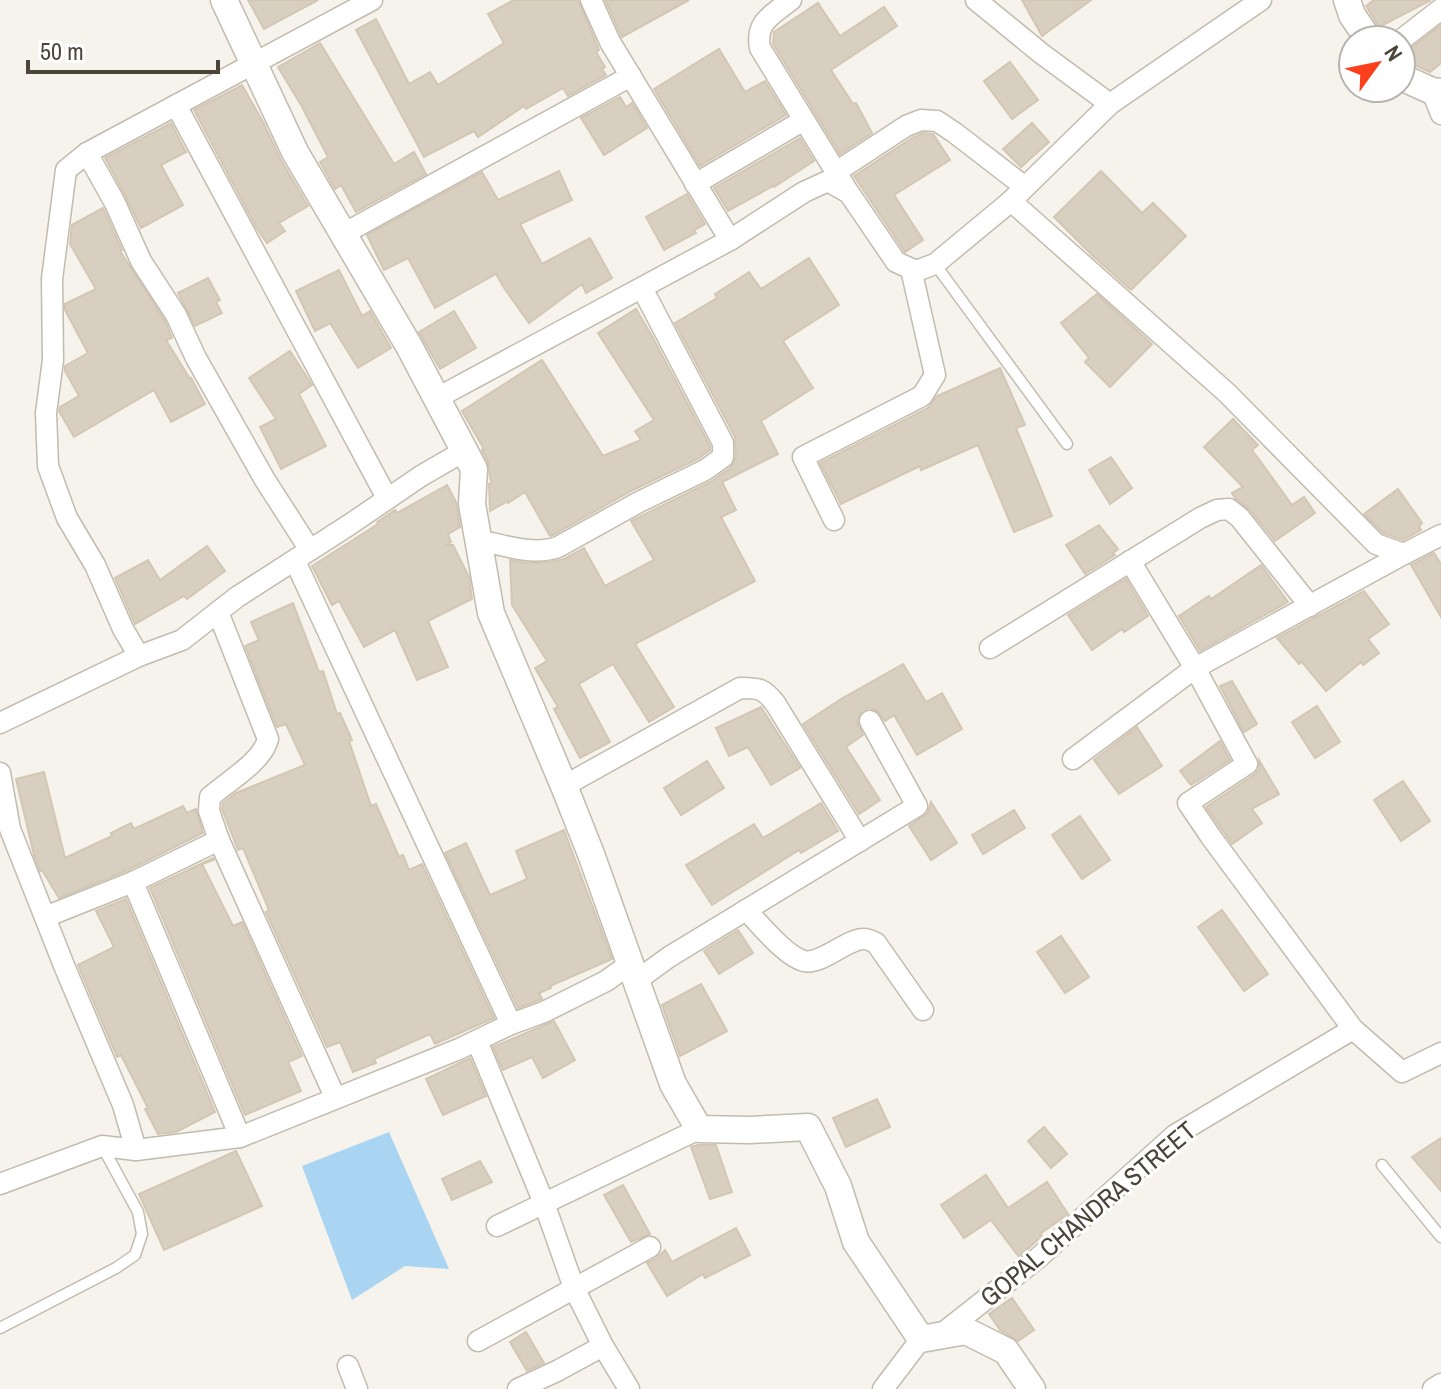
<svg xmlns="http://www.w3.org/2000/svg" width="1441" height="1389" font-family="'Archivo Narrow',sans-serif">
<style>
.water{fill:#a9d4f2}
.building{fill:#d8cfc1;stroke:#d3c7b4;stroke-width:2}
.lines{fill:none;stroke-linecap:round;stroke-linejoin:round}
.service-casing{stroke:#c2bbae;stroke-width:13}
.minor-casing{stroke:#c2bbae;stroke-width:23}
.tertiary-casing{stroke:#c2bbae;stroke-width:29}
.service{stroke:#fff;stroke-width:10}
.minor{stroke:#fff;stroke-width:20}
.tertiary{stroke:#fff;stroke-width:26}
.labels{text-anchor:middle;stroke-width:6;stroke-linejoin:round;paint-order:stroke}
.street-label{font-size:26px;fill:#4b4439;stroke:#fff}
</style>
<rect width="100%" height="100%" fill="#f6f3ec"/>
<polygon class="water" points="389,1132 449,1269 405,1266 352,1300 302,1166"/>
<g class="building">
<polygon points="248,0 318,0 264,29"/>
<polygon points="514,0 578,0 599,50 596,52 605,67 602,69 606,75 568,96 563,88 526,109 524,106 478,137 474,131 424,157 356,30 376,19 409,84 430,72 438,85 504,43 488,14"/>
<polygon points="605,0 689,0 622,37"/>
<polygon points="1022,0 1091,0 1042,36"/>
<polygon points="1374,0 1431,0 1379,27 1366,6"/>
<polygon points="818,3 840,36 884,7 897,26 831,70 853,104 856,103 872,133 840,154 773,44 774,32"/>
<polygon points="1441,25 1441,63 1430,72 1414,65 1403,54"/>
<polygon points="320,43 394,164 414,152 426,174 356,212 341,185 335,189 320,162 328,157 301,105 278,67"/>
<polygon points="719,49 745,92 765,81 786,115 700,166 654,89"/>
<polygon points="1010,62 1038,100 1012,119 984,81"/>
<polygon points="242,85 263,122 281,160 308,206 279,223 285,231 267,243 256,227 194,110"/>
<polygon points="620,97 626,107 632,103 647,128 604,155 581,118"/>
<polygon points="171,123 186,152 161,165 183,205 141,228 126,197 105,158"/>
<polygon points="1032,123 1049,142 1021,167 1003,149"/>
<polygon points="923,133 933,134 950,160 894,195 923,240 905,252 854,176 912,138"/>
<polygon points="800,138 814,161 774,187 773,186 728,211 714,188"/>
<polygon points="559,171 572,200 520,224 542,264 590,238 612,278 586,293 582,284 529,323 504,288 496,274 435,308 408,258 384,270 367,235 482,172 498,200"/>
<polygon points="1101,171 1142,213 1153,203 1186,236 1131,290 1094,257 1054,217"/>
<polygon points="687,194 705,224 694,230 696,233 664,250 646,217"/>
<polygon points="103,208 122,250 120,251 165,321 172,338 166,340 190,379 191,378 205,404 171,422 154,390 74,437 59,411 60,407 79,396 65,371 65,366 88,353 65,310 65,304 96,289 70,244 72,225"/>
<polygon points="809,258 839,305 783,341 813,388 761,421 778,454 722,482 736,510 721,517 755,581 635,644 674,707 649,722 613,664 579,684 610,742 580,758 554,709 558,707 535,668 547,661 512,605 510,560 528,563 550,562 564,559 584,548 605,586 654,560 631,521 712,481 731,467 736,457 735,437 675,323 717,298 715,294 749,272 761,289"/>
<polygon points="339,270 362,316 370,311 391,348 358,368 330,323 315,331 296,291"/>
<polygon points="208,278 220,300 216,302 222,313 195,326 178,293"/>
<polygon points="1097,294 1152,344 1110,387 1085,362 1089,358 1061,323"/>
<polygon points="636,309 652,336 710,446 710,450 698,459 633,490 553,535 550,536 525,492 508,503 508,501 490,511 489,484 492,482 490,478 488,462 482,450 484,449 462,411 542,360 603,456 641,440 635,431 654,420 598,333"/>
<polygon points="454,311 476,348 440,369 419,332"/>
<polygon points="290,351 312,385 299,394 326,446 281,469 260,427 276,419 249,378"/>
<polygon points="1000,368 1025,425 1016,428 1052,516 1014,532 978,445 921,470 920,466 841,504 820,463 928,408 937,396"/>
<polygon points="1233,419 1258,445 1252,450 1292,505 1304,497 1315,513 1275,541 1250,510 1235,498 1232,493 1243,487 1204,447"/>
<polygon points="1111,457 1132,488 1110,504 1089,470"/>
<polygon points="447,485 456,502 460,527 448,534 451,542 447,545 453,545 469,577 472,599 428,621 448,667 417,680 395,630 364,647 339,601 332,605 312,566 378,524 377,522 395,510 397,513"/>
<polygon points="1398,489 1422,523 1419,526 1421,530 1403,540 1383,533 1364,514"/>
<polygon points="1099,525 1118,549 1113,553 1115,555 1085,574 1066,545"/>
<polygon points="207,546 225,571 187,599 184,596 135,624 115,578 148,560 160,580"/>
<polygon points="1434,553 1441,564 1441,617 1411,565"/>
<polygon points="1261,565 1288,602 1200,651 1179,616 1209,596 1211,599"/>
<polygon points="1126,579 1148,616 1124,632 1122,629 1092,650 1068,615"/>
<polygon points="1364,591 1389,624 1368,639 1379,653 1363,665 1361,662 1326,691 1302,662 1299,664 1277,638"/>
<polygon points="293,603 319,672 323,671 337,714 340,713 352,740 349,741 371,806 376,804 399,857 403,855 409,870 422,864 494,1018 435,1044 430,1034 374,1059 376,1063 353,1072 340,1042 327,1047 266,912 269,910 243,848 238,850 222,809 223,803 236,793 305,765 286,724 277,727 245,646 259,640 251,622"/>
<polygon points="903,664 926,702 942,693 962,729 917,755 894,715 885,721 876,710 869,708 863,710 859,715 857,722 863,735 846,747 880,800 859,814 803,724 841,699"/>
<polygon points="1232,681 1257,724 1244,732 1220,686"/>
<polygon points="1317,706 1340,742 1315,758 1292,722"/>
<polygon points="761,707 800,768 771,785 748,747 729,756 716,728"/>
<polygon points="1137,727 1162,766 1119,794 1094,760"/>
<polygon points="1220,741 1230,760 1191,785 1180,771"/>
<polygon points="1259,760 1279,794 1252,809 1262,823 1232,844 1206,807 1255,774 1259,769"/>
<polygon points="707,761 724,788 681,815 664,788"/>
<polygon points="44,772 65,858 112,836 111,833 131,823 134,829 183,806 187,813 196,809 203,833 128,870 59,898 42,870 40,871 34,855 16,779"/>
<polygon points="1403,781 1430,821 1401,841 1374,800"/>
<polygon points="931,802 957,843 931,860 909,826 928,813"/>
<polygon points="821,803 838,831 801,853 799,850 712,905 686,865 754,824 763,838"/>
<polygon points="1014,810 1025,828 983,854 972,835"/>
<polygon points="1080,816 1110,860 1082,879 1052,835"/>
<polygon points="564,830 612,959 550,986 551,988 539,993 542,999 518,1008 445,853 466,843 490,895 527,879 516,851"/>
<polygon points="213,858 214,860 202,864 233,926 242,922 302,1056 288,1062 301,1091 245,1115 150,888"/>
<polygon points="126,899 215,1112 176,1132 158,1134 145,1109 148,1108 121,1055 117,1057 78,965 114,947 96,911"/>
<polygon points="1222,910 1268,974 1244,991 1198,927"/>
<polygon points="738,930 753,953 719,974 704,951"/>
<polygon points="1061,936 1089,977 1065,993 1037,952"/>
<polygon points="701,984 727,1031 680,1056 662,1005"/>
<polygon points="554,1021 575,1060 543,1078 532,1057 503,1070 493,1047"/>
<polygon points="470,1058 486,1096 443,1115 426,1079"/>
<polygon points="877,1099 890,1127 846,1147 833,1118"/>
<polygon points="1044,1127 1067,1154 1051,1168 1028,1141"/>
<polygon points="1441,1138 1441,1191 1412,1157"/>
<polygon points="698,1145 716,1145 732,1192 710,1199 691,1147"/>
<polygon points="236,1151 262,1206 164,1250 139,1194"/>
<polygon points="480,1161 492,1182 452,1200 442,1179"/>
<polygon points="986,1175 1008,1208 1047,1182 1068,1214 1040,1234 1042,1236 1019,1257 991,1220 964,1238 941,1205"/>
<polygon points="623,1185 650,1234 631,1242 604,1195"/>
<polygon points="736,1228 750,1255 705,1278 703,1274 667,1296 647,1263 657,1258 665,1250 672,1262"/>
<polygon points="1012,1298 1034,1330 1018,1341 1000,1330 989,1314"/>
<polygon points="526,1332 544,1363 527,1371 510,1342"/>
</g>
<g class="lines">
<defs>
<g id="service">
<polyline points="935,264 1067,444"/>
<polyline points="1382,1165 1441,1237"/>
<polyline points="0,1328 116,1268 135,1255 142,1234 138,1212 102,1146"/>
</g>
<g id="minor">
<polyline points="372,0 87,153 66,170 52,279 53,360 46,413 48,466 67,518 95,565 123,629 139,656 182,640 237,597 349,525 421,476 464,451"/>
<polyline points="591,0 610,42 730,240"/>
<path d="M791 0C772 15 755 22 760 48L847 190"/>
<polyline points="976,0 1042,54 1110,104"/>
<polyline points="1401,40 1441,9"/>
<polyline points="1432,91 1441,114"/>
<polyline points="176,105 387,498"/>
<polyline points="87,153 115,203 141,261 176,315 196,358 265,480 310,550"/>
<polyline points="836,172 906,126 921,120 937,121 955,133 1025,187"/>
<polyline points="695,184 804,120"/>
<polyline points="1011,201 1227,393 1376,544 1404,554 1441,535"/>
<polyline points="343,234 631,76"/>
<polyline points="437,398 730,240 804,192 828,181 849,193 896,262 916,271 935,264 1011,201 1110,104 1261,0"/>
<polyline points="834,520 803,457 922,396 935,375 911,269"/>
<path d="M478 540C504 545 533 556 558 547L639 502 705 470 723 457V443L642 288"/>
<polyline points="295,561 511,1024"/>
<polyline points="1130,561 1195,668 1247,764 1188,803 1211,837 1353,1029 1402,1072 1441,1053"/>
<path d="M218 612 268 739C262 762 228 781 210 797L209 811 219 840 335 1097"/>
<polyline points="990,648 1200,518 1217,510 1229,509 1240,518 1310,606"/>
<polyline points="0,723 139,656"/>
<polyline points="1073,759 1195,668 1404,554"/>
<polyline points="0,773 10,829 65,968 123,1105 136,1150 240,1137 459,1049 511,1024 544,1012 606,981 630,964"/>
<path d="M564 786 740 688C759 688 763 688 775 703L860 841"/>
<polyline points="133,882 240,1137"/>
<path d="M746 910C760 924 785 956 804 961 822 965 846 939 864 939 867 939 874 942 876 943L923 1010"/>
<polyline points="45,917 133,882 219,840"/>
<polyline points="636,981 669,957 917,806 870,721"/>
<polyline points="477,1041 544,1203 574,1288 603,1346 629,1389"/>
<polyline points="0,1184 102,1146 136,1150"/>
<polyline points="497,1226 699,1129"/>
<polyline points="939,1336 1038,1258 1175,1135 1353,1029"/>
<polyline points="478,1341 650,1247"/>
<polyline points="348,1366 357,1389"/>
<polyline points="518,1389 557,1371 603,1346"/>
<polyline points="883,1389 921,1339"/>
<polyline points="1433,1389 1441,1384"/>
</g>
<g id="tertiary">
<polyline points="224,0 295,152 409,346 474,469 472,504 491,613 564,786 591,854 673,1084 699,1129 750,1130 808,1127 838,1186 856,1242 921,1339 966,1331 1006,1351 1032,1389"/>
<polyline points="1347,0 1352,15 1369,40"/>
<polyline points="1401,77 1432,91 1441,92"/>
</g>
</defs>
<use href="#service" class="service-casing"/>
<use href="#minor" class="minor-casing"/>
<use href="#tertiary" class="tertiary-casing"/>
<use href="#service" class="service"/>
<use href="#minor" class="minor"/>
<use href="#tertiary" class="tertiary"/>
</g>
<g class="labels">
<g class="street-label">
<text transform="translate(1088 1214) rotate(-40)" y="9">GOPAL CHANDRA STREET</text>
</g>
</g>
<g transform="translate(1377 64) rotate(57)"><circle r="38" fill="#ffffff" stroke="#b7b4b0" stroke-width="2"/>
<path d="M0-6L14 30L0 20L-14 30Z" fill="#fc3f1d"/>
<text y="-12" font-size="22" font-weight="bold" text-anchor="middle" fill="#4b4439">N</text>
</g>
<path d="M28 60v12h190v-12" fill="none" stroke="#4b4439" stroke-width="4"/>
<text x="40" y="60" font-size="24" fill="#4b4439" stroke="#ffffff" stroke-width="6" paint-order="stroke">50 m</text>
</svg>
